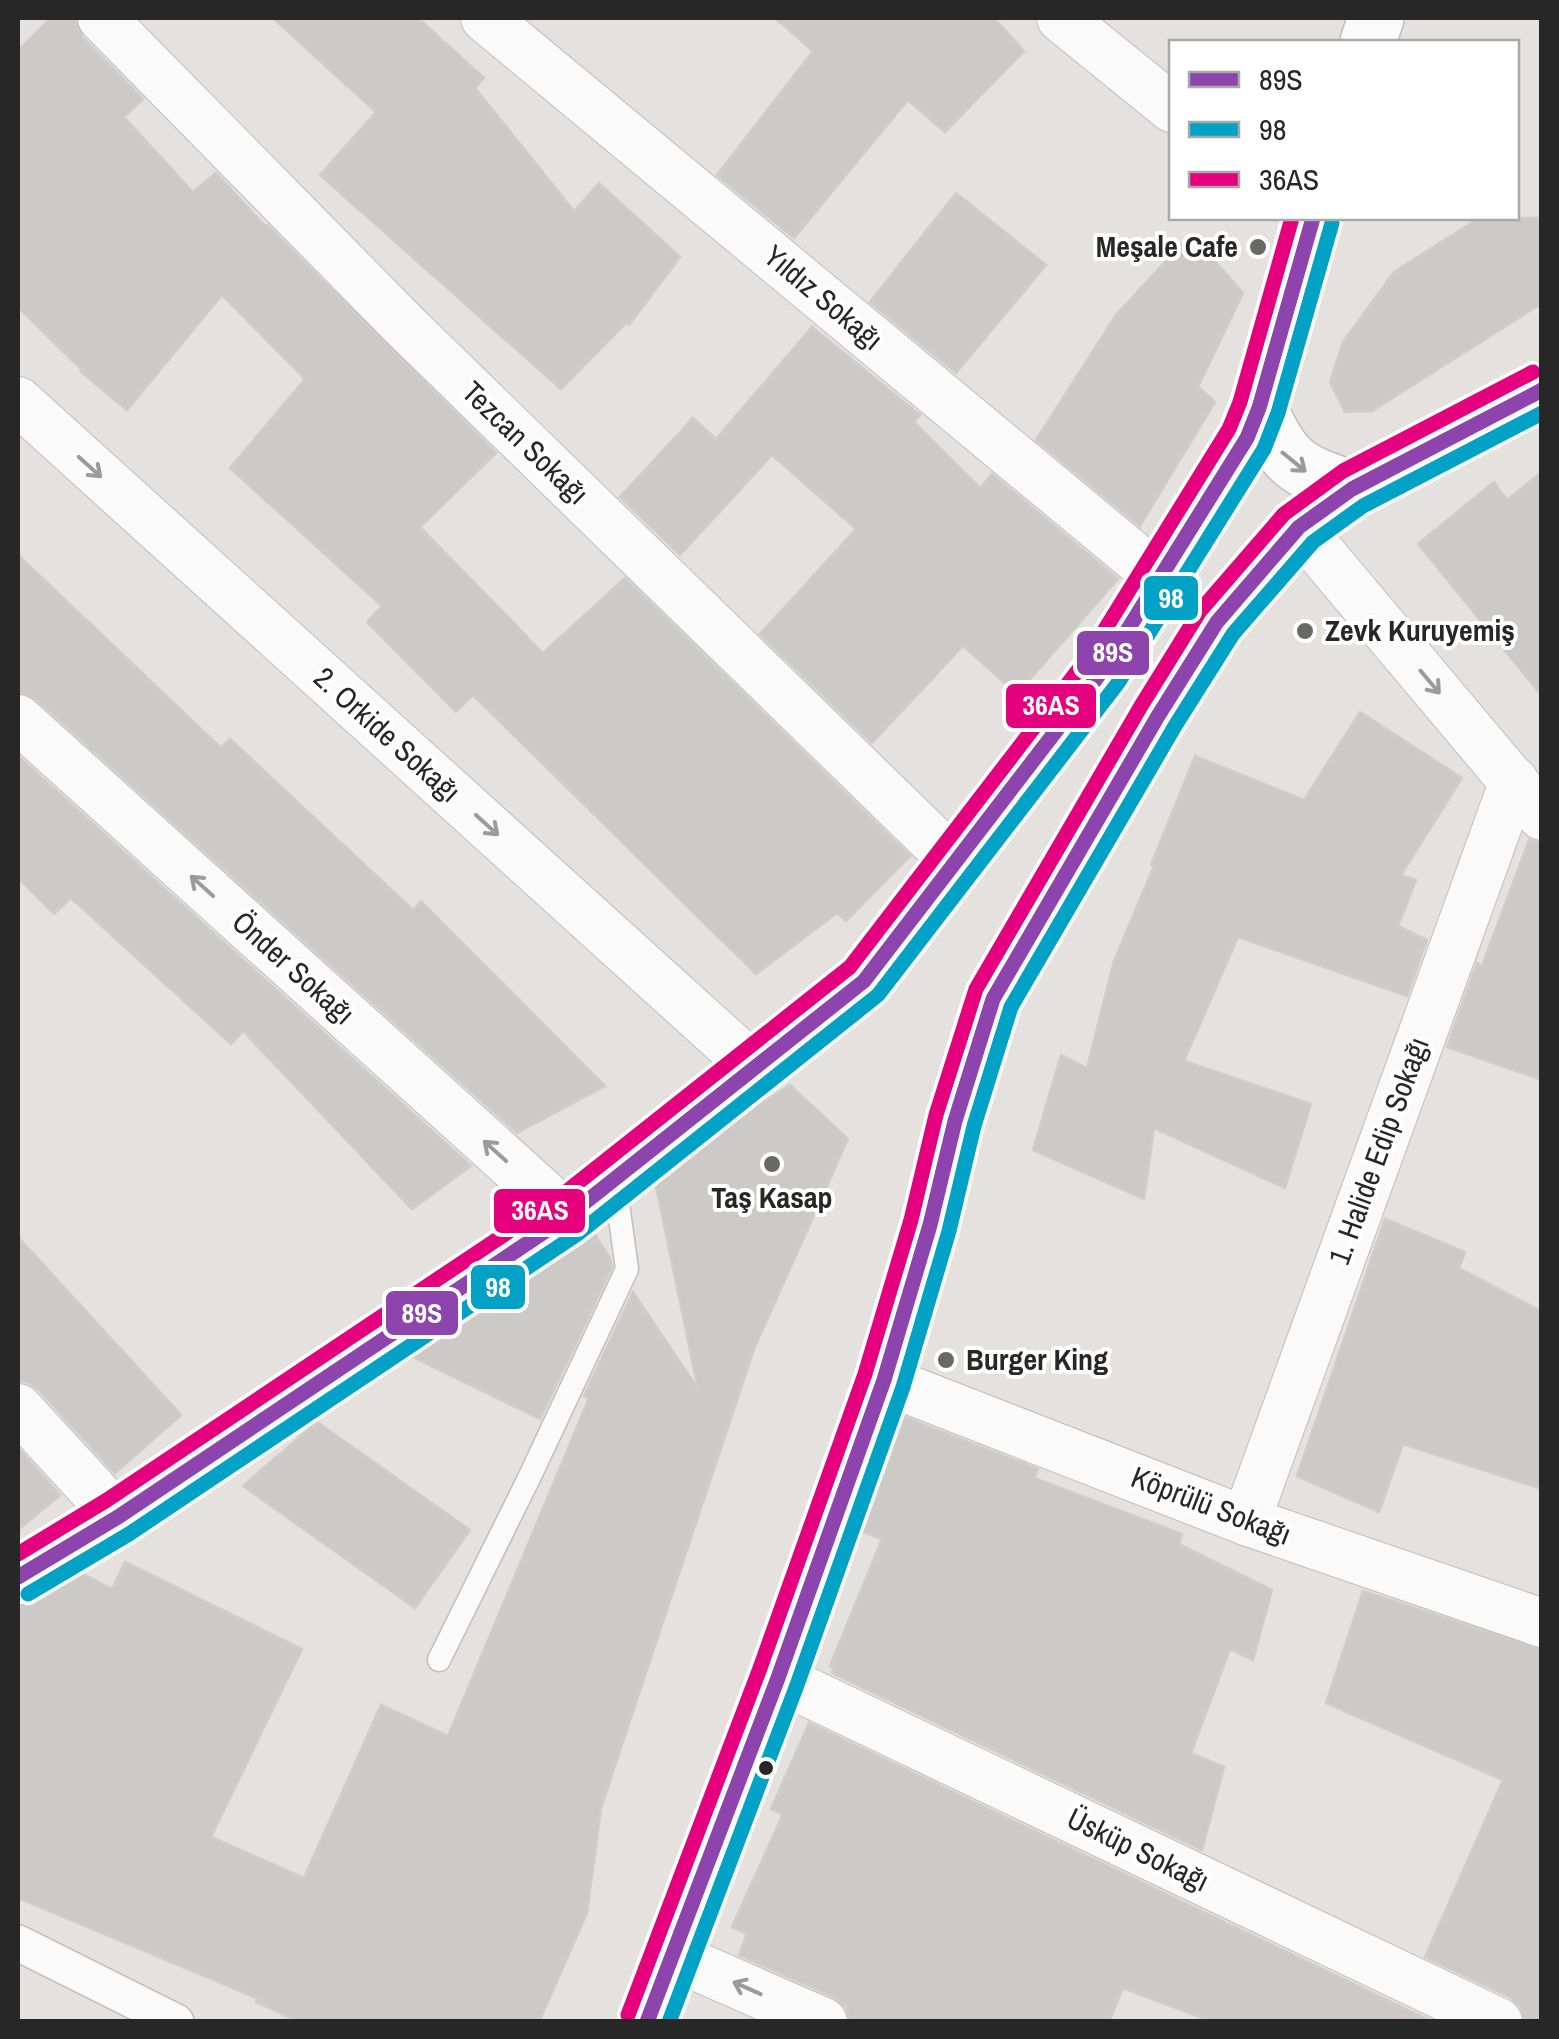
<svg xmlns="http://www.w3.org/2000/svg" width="1559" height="2039" font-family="'Archivo Narrow',sans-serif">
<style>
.building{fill:#ccc9c7;stroke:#cfcdca;stroke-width:2.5}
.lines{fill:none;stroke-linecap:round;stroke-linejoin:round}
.service-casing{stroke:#bfbebf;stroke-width:25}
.pedestrian-casing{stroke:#bfbebf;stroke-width:38}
.minor-casing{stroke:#bfbebf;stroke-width:50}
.secondary-casing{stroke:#bfbebf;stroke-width:58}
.service{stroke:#fbfafa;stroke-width:22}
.pedestrian{stroke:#fbfafa;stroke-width:35}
.minor{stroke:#fbfafa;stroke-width:48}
.secondary{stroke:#fbfafa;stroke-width:55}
.bus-1-casing{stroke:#fff;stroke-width:22}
.bus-2-casing{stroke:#fff;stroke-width:22}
.bus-3-casing{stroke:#fff;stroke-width:22}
.bus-1{stroke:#8e44ad;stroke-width:15}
.bus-2{stroke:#02a2c6;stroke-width:15}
.bus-3{stroke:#e5007d;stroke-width:15}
.oneway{stroke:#9c9b9b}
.poi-dot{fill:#696867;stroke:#fff;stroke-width:4}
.bus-dot{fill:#272727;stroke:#fff;stroke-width:4}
.labels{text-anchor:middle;stroke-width:8;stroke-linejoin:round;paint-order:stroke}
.poi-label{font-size:30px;font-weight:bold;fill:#272727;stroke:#fff;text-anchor:start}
.street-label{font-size:30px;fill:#272727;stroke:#fff}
.line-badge{stroke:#fff;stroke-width:4}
.badge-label{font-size:28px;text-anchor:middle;font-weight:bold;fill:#fff}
</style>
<rect width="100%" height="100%" fill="#e4e1de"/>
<g class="building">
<polygon points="51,18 75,18 82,37 143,99 124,117 193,192 216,173 265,226 267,225 496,453 420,527 543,653 625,578 910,856 846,921 837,913 756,974 473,695 456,712 367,622 382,606 230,468 305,379 222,295 127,410 81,372 82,370 18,307 18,51"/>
<polygon points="273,18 418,18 484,78 475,88 574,211 599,183 680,257 629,325 626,323 561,389 320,175 376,112"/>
<polygon points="775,18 994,18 1024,51 945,132 908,100 794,238 717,175 813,51"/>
<polygon points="956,193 1046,265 956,373 870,302"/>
<polygon points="1479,218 1542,218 1542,303 1372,411 1345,412 1330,382 1343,342 1394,272"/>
<polygon points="1191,234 1243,293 1198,387 1215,402 1140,526 1036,440 1116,315"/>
<polygon points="812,327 920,415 914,422 980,488 992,474 1118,579 1017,694 963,646 872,743 760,634 856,529 772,455 680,555 620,497 693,418 716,439"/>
<polygon points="1542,472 1542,696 1418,544 1494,482 1507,500"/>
<polygon points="18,555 221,748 230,739 413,910 421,901 605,1086 517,1133 36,699 18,692"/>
<polygon points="1360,712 1462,778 1401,875 1416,880 1398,926 1427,940 1407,996 1238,937 1184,1061 1311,1104 1285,1188 1154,1128 1144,1199 1033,1150 1061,1055 1087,1068 1114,961 1154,866 1151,865 1195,756 1304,800"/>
<polygon points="18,756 471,1166 412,1209 243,1031 231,1044 71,898 54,914 18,878"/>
<polygon points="1529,840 1542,843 1542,1080 1447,1047 1477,963 1482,966"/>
<polygon points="790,1085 848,1139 754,1349 601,1808 587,1913 539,2022 300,2022 256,2002 257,1998 18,1898 18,1608 34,1604 83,1574 112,1589 125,1562 302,1649 211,1837 304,1878 381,1705 448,1736 589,1398 584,1396 633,1292 698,1389 656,1186 757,1106"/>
<polygon points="1385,1219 1465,1252 1459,1268 1542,1312 1542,1489 1403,1444 1379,1512 1297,1476"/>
<polygon points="595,1235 610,1258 612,1267 540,1419 413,1357"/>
<polygon points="18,1237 181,1415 115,1473 38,1389 27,1382 18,1381"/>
<polygon points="904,1417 1038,1469 1034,1478 1182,1534 1179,1544 1272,1590 1253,1660 1230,1649 1191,1753 1224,1767 1202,1850 832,1673 834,1668 830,1666 882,1539 863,1532"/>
<polygon points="317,1422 470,1530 415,1608 243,1486"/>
<polygon points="18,1448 60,1495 18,1530"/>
<polygon points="1363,1591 1542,1650 1542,2022 1525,2022 1521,2007 1510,1997 1425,1957 1503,1780 1326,1703"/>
<polygon points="809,1723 1433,2022 1213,2022 1123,1988 1109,2022 850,2022 846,2007 834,1997 739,1955 747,1934 732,1927 783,1814 771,1809"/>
</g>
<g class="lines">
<defs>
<polyline id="service" points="439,1660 530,1476 627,1269 615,1182"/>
<polyline id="pedestrian" points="18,1943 176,2022"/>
<g id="minor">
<polyline points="102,18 404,325 955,862"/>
<polyline points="485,18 1160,578"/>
<polyline points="1061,18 1172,108"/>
<polyline points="18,401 756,1069"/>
<polyline points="1299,527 1542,816"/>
<polyline points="18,719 568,1216"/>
<polyline points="884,1380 1246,1521 1542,1623"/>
<polyline points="18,1408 118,1517"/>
<polyline points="1246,1521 1514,781"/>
<polyline points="778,1678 1498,2022"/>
<polyline points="671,1955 823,2022"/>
</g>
<g id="secondary">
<polyline points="1368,42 1376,18"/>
<path d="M1259 408C1286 465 1294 469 1352 489"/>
<polyline points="18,1577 118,1517 568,1216 864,981 1102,671 1247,438 1259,408 1313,218"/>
<polyline points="647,2022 778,1678 884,1380 930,1225 955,1121 993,999 1158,716 1217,622 1299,527 1352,489 1542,390"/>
</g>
</defs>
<use href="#service" class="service-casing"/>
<use href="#pedestrian" class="pedestrian-casing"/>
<use href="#minor" class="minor-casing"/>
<use href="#secondary" class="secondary-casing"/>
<use href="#service" class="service"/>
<use href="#pedestrian" class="pedestrian"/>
<use href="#minor" class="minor"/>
<use href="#secondary" class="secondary"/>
<defs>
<g id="bus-1">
<polyline points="18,1577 118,1517 568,1216 864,981 1102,671 1247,438 1259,408 1313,218"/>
<polyline points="647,2022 778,1678 884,1380 930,1225 955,1121 993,999 1158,716 1217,622 1299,527 1352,489 1542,390"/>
</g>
<g id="bus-2">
<polyline points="28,1594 129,1534 579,1233 878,995 1118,683 1264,449 1278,413 1332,223"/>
<polyline points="669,2022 797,1685 903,1387 949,1231 974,1126 1011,1007 1175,726 1233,634 1313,542 1363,506 1542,413"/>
</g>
<g id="bus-3">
<polyline points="18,1554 107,1500 556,1200 850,967 1086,660 1229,429 1240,402 1292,218"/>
<polyline points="628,2015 759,1671 865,1374 911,1220 936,1115 976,989 1141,706 1200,611 1284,514 1343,471 1533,372"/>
</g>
</defs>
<use href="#bus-1" class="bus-1-casing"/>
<use href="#bus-2" class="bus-2-casing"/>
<use href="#bus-3" class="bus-3-casing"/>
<use href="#bus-1" class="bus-1"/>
<use href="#bus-2" class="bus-2"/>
<use href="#bus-3" class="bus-3"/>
</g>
<defs><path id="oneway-shaft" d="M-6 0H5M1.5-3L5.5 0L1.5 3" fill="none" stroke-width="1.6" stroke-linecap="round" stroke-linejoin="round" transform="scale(2.5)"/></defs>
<g class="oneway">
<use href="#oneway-shaft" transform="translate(1294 462) rotate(39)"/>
<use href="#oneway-shaft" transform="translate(90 467) rotate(42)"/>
<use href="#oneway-shaft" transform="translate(1430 682) rotate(50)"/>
<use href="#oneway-shaft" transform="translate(487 825) rotate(42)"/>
<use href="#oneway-shaft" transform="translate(202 886) rotate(-138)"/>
<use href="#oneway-shaft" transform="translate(495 1151) rotate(-138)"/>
<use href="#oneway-shaft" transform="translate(747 1988) rotate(-156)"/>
</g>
<g class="poi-dot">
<circle cx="1258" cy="247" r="10"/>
<circle cx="1305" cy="631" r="10"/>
<circle cx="772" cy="1164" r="10"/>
<circle cx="946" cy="1360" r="10"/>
</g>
<circle class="bus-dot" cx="766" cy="1768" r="9"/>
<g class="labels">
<g class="poi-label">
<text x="1238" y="257" text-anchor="end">Meşale Cafe</text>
<text x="1325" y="641">Zevk Kuruyemiş</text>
<text x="772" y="1208" text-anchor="middle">Taş Kasap</text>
<text x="966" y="1370">Burger King</text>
</g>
<g class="street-label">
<text transform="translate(823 298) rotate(40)" y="10">Yıldız Sokağı</text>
<text transform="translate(525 443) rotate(44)" y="10">Tezcan Sokağı</text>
<text transform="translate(387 735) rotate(42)" y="10">2. Orkide Sokağı</text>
<text transform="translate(293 968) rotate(42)" y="10">Önder Sokağı</text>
<text transform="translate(1379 1151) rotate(-70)" y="10">1. Halide Edip Sokağı</text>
<text transform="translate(1211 1506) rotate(21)" y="10">Köprülü Sokağı</text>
<text transform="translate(1138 1850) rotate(26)" y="10">Üsküp Sokağı</text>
</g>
</g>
<g class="line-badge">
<rect x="1142" y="574" width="58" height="48" rx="10" fill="#02a2c6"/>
<rect x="1075" y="629" width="76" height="48" rx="10" fill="#8e44ad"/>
<rect x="1004" y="682" width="94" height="48" rx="10" fill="#e5007d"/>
<rect x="492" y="1187" width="95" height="48" rx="10" fill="#e5007d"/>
<rect x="469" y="1263" width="58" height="48" rx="10" fill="#02a2c6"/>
<rect x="384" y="1289" width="76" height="48" rx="10" fill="#8e44ad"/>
</g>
<g class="badge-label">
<text x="1171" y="608">98</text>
<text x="1113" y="662">89S</text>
<text x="1051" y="715">36AS</text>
<text x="540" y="1220">36AS</text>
<text x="498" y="1297">98</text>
<text x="422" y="1323">89S</text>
</g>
<rect width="1559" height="2039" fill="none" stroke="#272727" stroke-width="40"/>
<rect x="1169" y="40" width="350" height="180" fill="#ffffff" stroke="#a9a9a9" stroke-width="2.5"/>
<rect x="1189" y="72" width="50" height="15" fill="#8e44ad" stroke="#a9a9a9" stroke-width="2.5"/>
<text x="1259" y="90" font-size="30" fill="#272727">89S</text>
<rect x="1189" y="122" width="50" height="15" fill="#02a2c6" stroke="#a9a9a9" stroke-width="2.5"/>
<text x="1259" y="140" font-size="30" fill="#272727">98</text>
<rect x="1189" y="172" width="50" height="15" fill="#e5007d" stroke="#a9a9a9" stroke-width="2.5"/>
<text x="1259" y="190" font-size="30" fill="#272727">36AS</text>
</svg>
